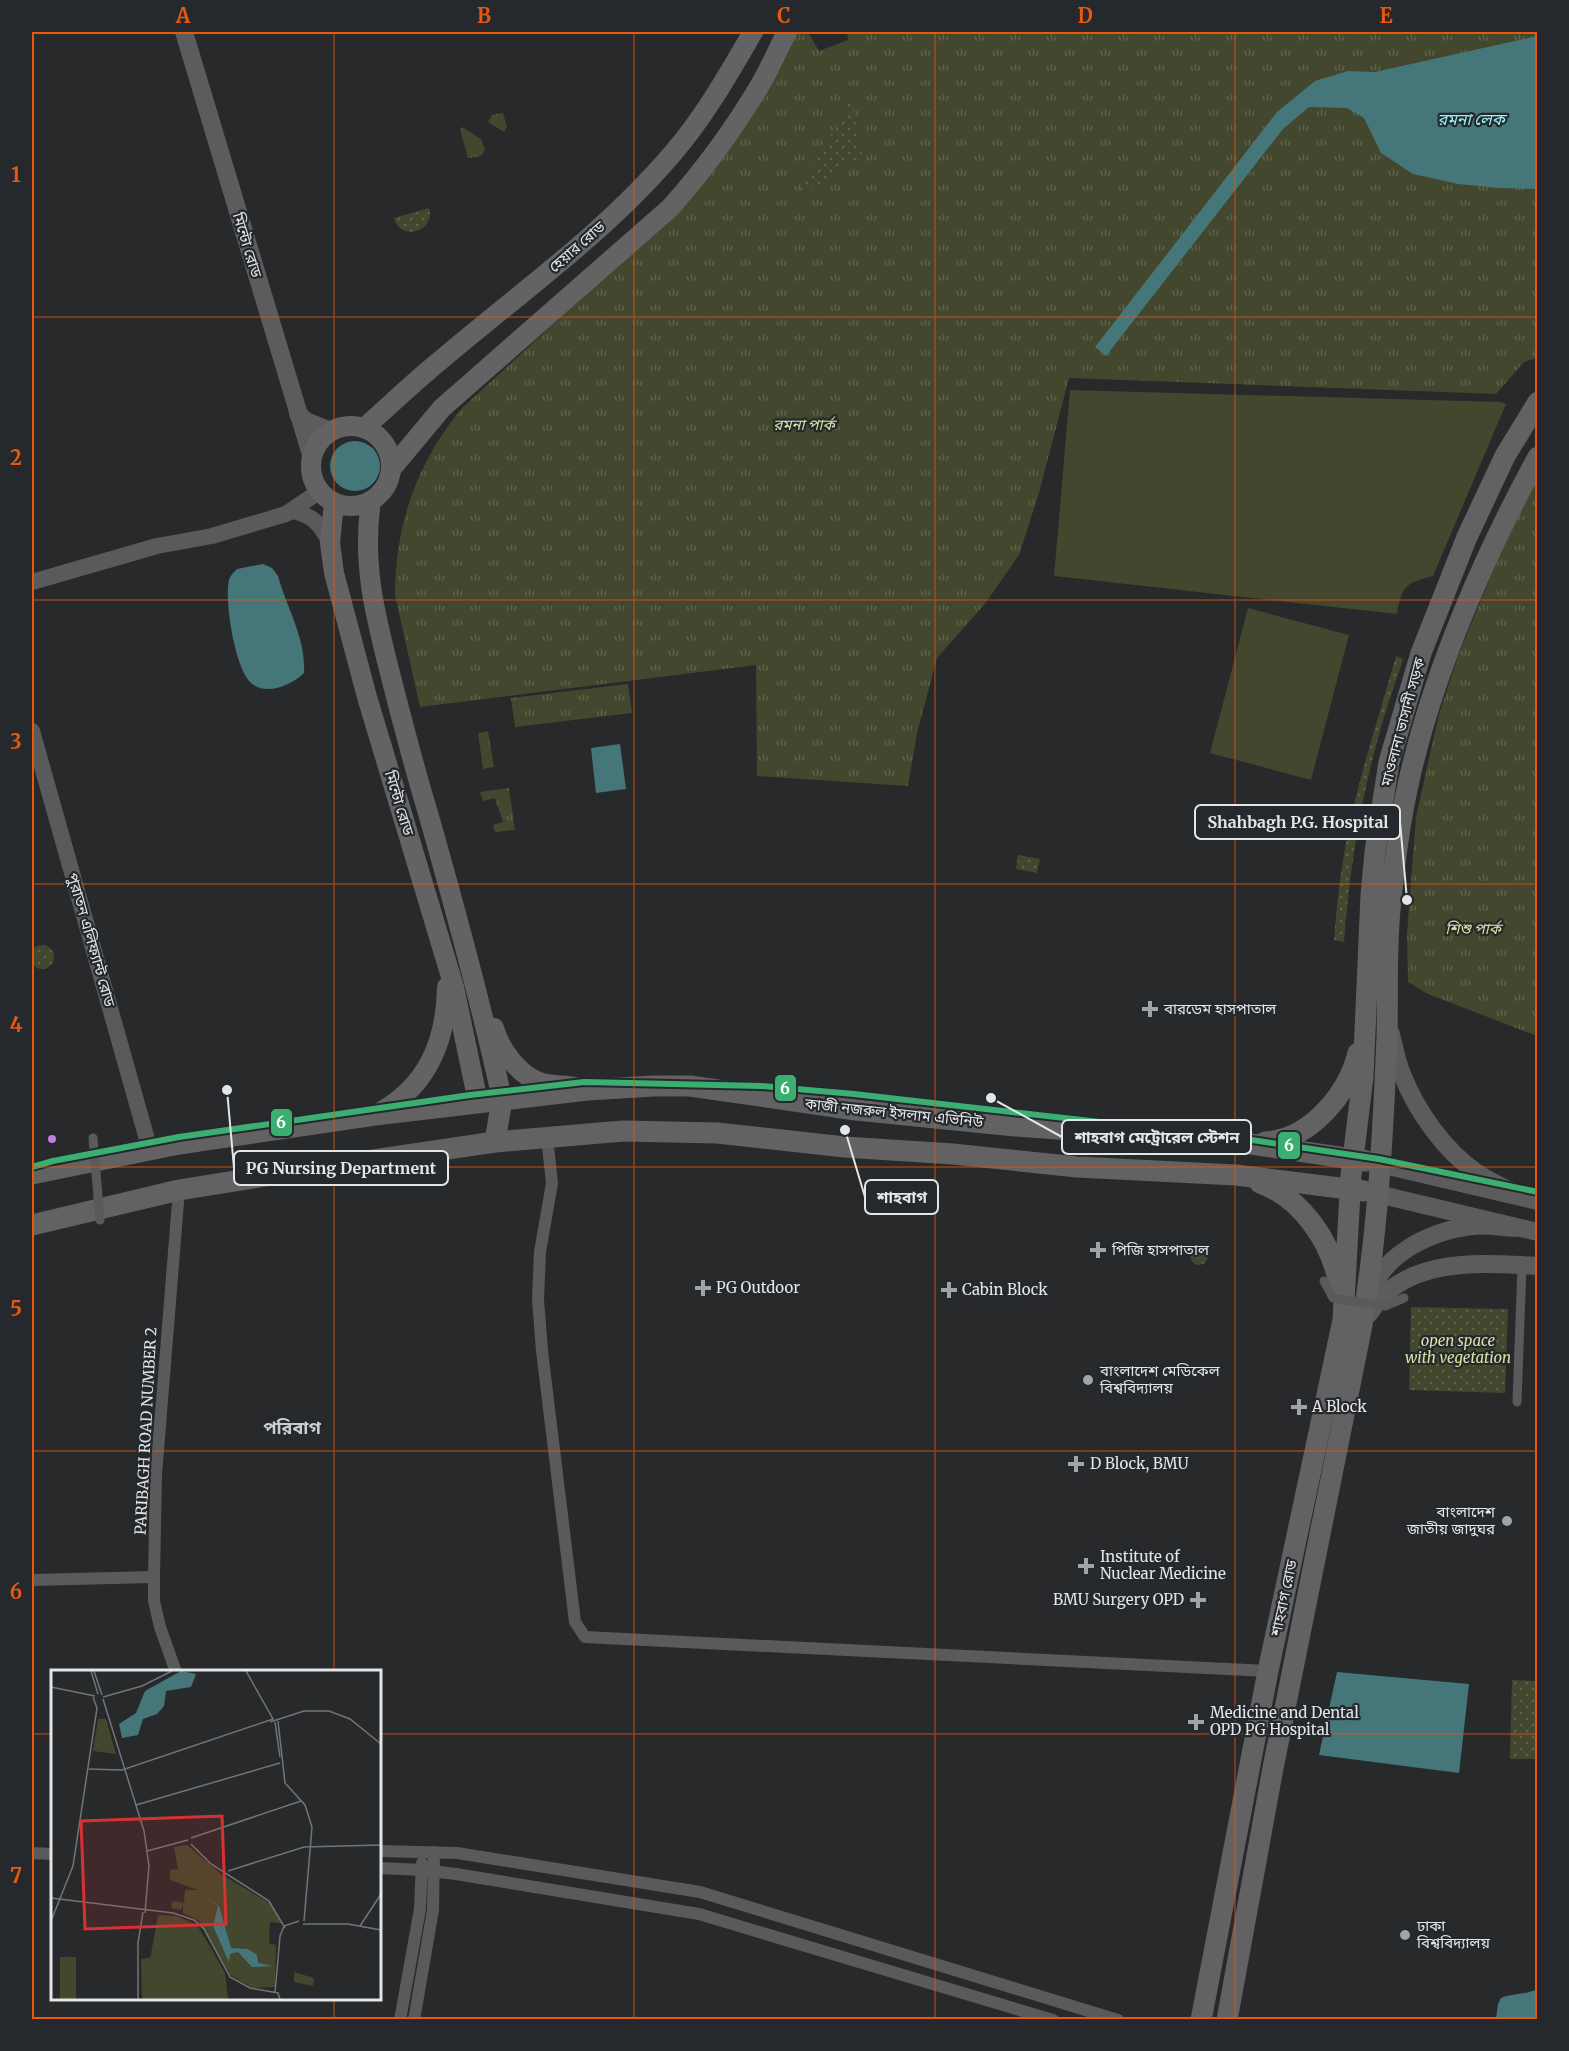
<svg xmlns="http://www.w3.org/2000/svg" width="1569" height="2051" font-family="Merriweather,'Noto Sans Bengali',serif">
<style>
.grass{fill:url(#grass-tufts)}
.garden{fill:url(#garden-dots)}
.pitch{fill:#42472d}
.water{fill:#45777a}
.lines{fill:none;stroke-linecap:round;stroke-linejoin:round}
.pedestrian{stroke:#5a5a5a;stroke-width:9}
.minor{stroke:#5a5a5a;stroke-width:12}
.tertiary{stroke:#5a5a5a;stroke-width:16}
.secondary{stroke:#5d5c5c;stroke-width:18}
.primary{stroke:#646363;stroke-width:20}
.trunk{stroke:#626262;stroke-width:21}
.pedestrian-bridge{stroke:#5a5a5a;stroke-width:9}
.metro-1-casing{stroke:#25292d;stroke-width:10}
.metro-1{stroke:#3aaf71;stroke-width:6}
.grid{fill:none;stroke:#e8590c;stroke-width:1.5;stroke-opacity:0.55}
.poi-dot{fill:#a1a4a6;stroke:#25292d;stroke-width:2}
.bus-dot{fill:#c07fdc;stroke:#25292d;stroke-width:2}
.labels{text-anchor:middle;stroke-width:4.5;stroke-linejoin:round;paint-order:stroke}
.street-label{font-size:15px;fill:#e3e6e8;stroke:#25292d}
.park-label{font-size:15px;font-style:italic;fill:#d6e5a2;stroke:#25292d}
.poi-label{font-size:15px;fill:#e3e6e8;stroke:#25292d;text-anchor:start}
.water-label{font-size:16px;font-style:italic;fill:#95f1f7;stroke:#25292d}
.quarter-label{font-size:18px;font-weight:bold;fill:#c9cdd3;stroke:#25292d}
.inset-road{fill:none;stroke:#727577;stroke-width:1.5}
.view{fill:#d73232;fill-opacity:0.15;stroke:#d73232;stroke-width:3}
.inset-edge{fill:none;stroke:#e3e6e8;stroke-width:3}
.leader{fill:none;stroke:#e3e6e8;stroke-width:2}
.callout-dot{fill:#e3e6e8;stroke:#25292d;stroke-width:2}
.callout{fill:#25292d;stroke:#e3e6e8;stroke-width:2}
.callout-label{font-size:16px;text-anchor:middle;font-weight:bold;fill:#e3e6e8}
.line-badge{stroke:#25292d;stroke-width:2}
.badge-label{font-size:16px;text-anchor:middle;font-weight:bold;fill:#fff}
.neatline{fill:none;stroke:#e8590c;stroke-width:2}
.grid-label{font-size:20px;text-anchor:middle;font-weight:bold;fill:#e8590c}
</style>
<defs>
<pattern id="grass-tufts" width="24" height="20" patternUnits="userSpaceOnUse" patternTransform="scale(1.5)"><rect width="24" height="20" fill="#42472d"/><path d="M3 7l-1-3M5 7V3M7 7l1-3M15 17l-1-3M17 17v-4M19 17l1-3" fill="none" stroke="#5d624b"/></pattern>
<pattern id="garden-dots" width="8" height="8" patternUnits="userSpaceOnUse" patternTransform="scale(1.5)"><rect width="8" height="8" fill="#42472d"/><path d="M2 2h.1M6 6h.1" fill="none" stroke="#5d624b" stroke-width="1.8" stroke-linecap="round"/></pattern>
</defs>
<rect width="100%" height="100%" fill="#27292b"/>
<g class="grass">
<path d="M791 32H808L819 51 848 40 847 32H1537V358L1524 362 1496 394 1069 378 1039 493 1019 555 984 605 937 658 917 733 908 786 757 776 756 665 420 707 395 595C395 525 417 462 462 408L677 211Z"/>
<polygon points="503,113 507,126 504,132 488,122 492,115"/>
<polygon points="462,127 481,139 485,150 481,156 468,158 460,129"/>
<polygon points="1537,472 1537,1036 1428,994 1408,982 1407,934 1416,817 1439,714 1458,656 1518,509"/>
<polygon points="628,684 632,713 515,727 511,698"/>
<polygon points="488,731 494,767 483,769 478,733"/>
<polygon points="509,788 515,830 495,832 493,825 503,822 495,798 483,801 480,792"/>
</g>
<g class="garden">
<polygon points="851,99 862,155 793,202"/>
<path d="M429 208C436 232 400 242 394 218Z"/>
<path d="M1396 656 1403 659C1395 685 1385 711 1378 738 1360 804 1349 873 1344 942L1334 940C1338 888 1345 836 1359 785 1370 742 1384 699 1396 656Z"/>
<polygon points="1018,855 1040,859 1037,873 1016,869"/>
<circle cx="42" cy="957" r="12"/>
<circle cx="1199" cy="1256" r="9"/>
<polygon points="1411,1307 1508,1309 1505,1393 1409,1390"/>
<polygon points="1512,1680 1537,1681 1537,1759 1510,1759"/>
</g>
<g class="pitch">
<path d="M1070 390 1500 402 1506 404 1433 576C1406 583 1402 585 1397 614L1054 576Z"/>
<polygon points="1248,608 1349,635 1311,780 1210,753"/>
</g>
<g class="water">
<polygon points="1537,36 1537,189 1499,188 1458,184 1413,174 1381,153 1364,118 1347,108 1309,107 1283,129 1106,356 1095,347 1277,112 1315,81 1348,71 1375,72"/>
<circle cx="355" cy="466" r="25"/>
<path d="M263 564 272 568 278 576C287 609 306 638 304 673 292 685 265 697 250 682 235 668 224 600 229 580 230 576 234 572 237 569Z"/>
<polygon points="620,744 626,789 596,793 591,748"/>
<polygon points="1337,1672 1469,1684 1459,1773 1319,1755"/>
<path d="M1537 1989V2019H1496L1498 2004 1501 1998C1513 1993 1526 1995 1537 1989Z"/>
</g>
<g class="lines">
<polyline class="pedestrian" points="1517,1402 1522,1266"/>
<g class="minor">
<polyline points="547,1137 552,1183 540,1252 538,1299 542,1351 575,1622 585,1637 1268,1671"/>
<polyline points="32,1580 154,1577"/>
<polyline points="176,1672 160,1627 154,1601 154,1577 156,1475 179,1190"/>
<polyline points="380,1851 457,1853 700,1892 1118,2020"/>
<polyline points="32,1853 52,1854"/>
<polyline points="380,1868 422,1870 456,1874 699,1914 1053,2020"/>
<polyline points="400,2020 420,1909 422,1863"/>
<polyline points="414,2020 433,1910 434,1852"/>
</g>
<g class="tertiary">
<path d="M292 511C313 515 321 525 330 543"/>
<polyline points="32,582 157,546 212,536 286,514 320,491"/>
<polyline points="32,731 150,1150"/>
</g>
<g class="secondary">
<polyline points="184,32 312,458"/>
<polyline points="298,414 306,421 331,431"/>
<path d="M1391 1034C1394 1047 1397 1062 1402 1074 1417 1112 1444 1150 1477 1173 1490 1182 1505 1188 1518 1195"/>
<polyline points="1367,1161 1538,1201"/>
<polyline points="1365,1191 1538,1232"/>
<path d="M1369 1298C1380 1255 1430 1231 1472 1226 1485 1224 1500 1227 1514 1228"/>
<path d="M1369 1314C1404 1256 1479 1263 1538 1266"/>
</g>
<g class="primary">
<circle cx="351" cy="466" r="40"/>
<path d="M364 428C390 405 415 381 442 359 521 292 606 232 673 153 705 116 729 73 753 32"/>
<path d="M392 468 442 408 670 208C704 170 734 129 760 85 770 68 778 49 787 32"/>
<path d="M371 501C361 567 377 622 393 685 404 728 415 770 428 813 455 908 481 1002 502 1099"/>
<polyline points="334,503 330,543 334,573 367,697 454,987 478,1102"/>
<path d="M494 1028C500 1050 520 1077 542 1083 553 1086 565 1085 575 1087"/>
<path d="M375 1115C427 1088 446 1043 447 987"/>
</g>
<g class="trunk">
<polyline points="495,1142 502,1099"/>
<path d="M1265 1142C1310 1140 1348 1094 1358 1053"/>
<polyline points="32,1174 179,1144 375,1115 587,1090 654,1086 690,1086 856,1110 1015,1126 1237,1142 1366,1161"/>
<path d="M1260 1183C1302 1198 1331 1242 1339 1284"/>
<polyline points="32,1225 179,1190 284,1173 495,1142 623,1131 717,1133 845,1147 953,1154 1077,1167 1236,1175 1364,1191"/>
<polyline points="1201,2020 1268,1671 1343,1320 1351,1175 1363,1077 1371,895 1375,852 1389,762 1421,653 1467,537 1505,456 1538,402"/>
<path d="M1227 2020 1273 1768 1362 1325C1378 1230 1383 1134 1387 1037 1388 995 1386 952 1390 910 1394 866 1400 819 1410 776 1435 668 1485 554 1538 457"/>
</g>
<g class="pedestrian-bridge">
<polyline points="93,1138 100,1220"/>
<polyline points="1324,1281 1333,1298 1385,1306 1404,1298"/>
</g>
<defs>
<polyline id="metro-1" points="32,1167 53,1161 179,1137 470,1095 584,1082 761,1086 854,1094 1232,1137 1379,1159 1538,1192"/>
</defs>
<use href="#metro-1" class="metro-1-casing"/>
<use href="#metro-1" class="metro-1"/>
</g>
<path class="grid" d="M334 32V1672M634 32V2020M935 32V2020M1235 32V2020M32 317H1538M32 600H1538M32 884H1538M32 1167H1538M32 1451H1538M32 1734H52M380 1734H1538M334 1998V2020"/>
<g class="poi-dot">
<path d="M1147 1000h6v6h6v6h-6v6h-6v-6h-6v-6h6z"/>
<path d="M1095 1241h6v6h6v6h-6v6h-6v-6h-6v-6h6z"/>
<path d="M700 1279h6v6h6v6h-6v6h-6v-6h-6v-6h6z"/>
<path d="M946 1281h6v6h6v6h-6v6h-6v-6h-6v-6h6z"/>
<circle cx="1088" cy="1380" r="6"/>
<path d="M1296 1398h6v6h6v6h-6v6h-6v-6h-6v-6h6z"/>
<path d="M1073 1455h6v6h6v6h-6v6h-6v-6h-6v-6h6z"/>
<circle cx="1507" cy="1521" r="6"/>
<path d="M1083 1557h6v6h6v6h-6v6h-6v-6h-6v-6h6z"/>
<path d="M1195 1591h6v6h6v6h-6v6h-6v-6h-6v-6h6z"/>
<path d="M1193 1713h6v6h6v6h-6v6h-6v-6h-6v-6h6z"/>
<circle cx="1405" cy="1935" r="6"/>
</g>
<circle class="bus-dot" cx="52" cy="1139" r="5"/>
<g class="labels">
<g class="street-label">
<text transform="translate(247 245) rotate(73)" y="5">মিন্টো রোড</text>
<text transform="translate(577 247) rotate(-41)" y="5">হেয়ার রোড</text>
<text transform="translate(1403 722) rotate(-75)" y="5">মাওলানা ভাসানী সড়ক</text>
<text transform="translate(399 803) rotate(73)" y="5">মিন্টো রোড</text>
<text transform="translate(91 940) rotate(74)" y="5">পুরাতন এলিফ্যান্ট রোড</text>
<text transform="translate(894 1113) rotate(6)" y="5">কাজী নজরুল ইসলাম এভিনিউ</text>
<text transform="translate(146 1431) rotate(-87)" y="5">PARIBAGH ROAD NUMBER 2</text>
<text transform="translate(1284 1598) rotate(-78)" y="5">শাহবাগ রোড</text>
</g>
<g class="park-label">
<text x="804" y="430">রমনা পার্ক</text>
<text x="1473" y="934">শিশু পার্ক</text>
<text x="1458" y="1346">open space<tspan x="1458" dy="17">with vegetation</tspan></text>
</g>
<g class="poi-label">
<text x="1164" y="1014">বারডেম হাসপাতাল</text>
<text x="1112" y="1255">পিজি হাসপাতাল</text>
<text x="716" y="1293">PG Outdoor</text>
<text x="962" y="1295">Cabin Block</text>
<text x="1100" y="1376">বাংলাদেশ মেডিকেল<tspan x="1100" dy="17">বিশ্ববিদ্যালয়</tspan></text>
<text x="1312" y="1412">A Block</text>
<text x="1090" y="1469">D Block, BMU</text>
<text x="1495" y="1517" text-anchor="end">বাংলাদেশ<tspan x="1495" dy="17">জাতীয় জাদুঘর</tspan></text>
<text x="1100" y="1562">Institute of<tspan x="1100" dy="17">Nuclear Medicine</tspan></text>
<text x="1184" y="1605" text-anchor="end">BMU Surgery OPD</text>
<text x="1210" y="1718">Medicine and Dental<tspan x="1210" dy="17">OPD PG Hospital</tspan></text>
<text x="1417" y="1931">ঢাকা<tspan x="1417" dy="17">বিশ্ববিদ্যালয়</tspan></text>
</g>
<g class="water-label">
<text x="1471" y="125">রমনা লেক</text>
</g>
<g class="quarter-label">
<text x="292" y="1434">পরিবাগ</text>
</g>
</g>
<g transform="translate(51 1670)">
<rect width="330" height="330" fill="#27292b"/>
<path d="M47 49H55L65 84 42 81ZM136 175 170 204 220 234 230 253 219 252 218 273 225 275 224 317 202 318 179 305 147 250V220L119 210V200L127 199 123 177ZM107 245 125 246 146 255 160 278 99 289ZM243 302 263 308 262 316 243 312Z" fill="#42472d"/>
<path d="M9 287H25V329H9Z" fill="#42472d"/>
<path d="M134 220H147V250L132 243V234L130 240 120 238 122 231 133 233ZM160 278 174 303 177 329H91L90 289Z" fill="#42472d"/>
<path d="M130 1 145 4 140 17 115 21 113 36 106 44 92 49 87 65 71 68 68 54 85 43 94 21ZM149 223 168 236 180 278 197 279 206 285 207 293 221 296 201 297 187 282 179 284 178 292 162 256 167 236Z" fill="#45777a"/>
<path class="inset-road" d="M40 1 47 24M43 1 51 25M0 17 44 26M52 27 91 16 121 1M52 29 93 161 98 196 94 243M227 51 234 113 254 135 261 157 253 251M219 52 253 41H278L299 49 330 74M224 52 229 87M38 99 71 100 222 49 195 1M85 135 229 93M140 168 250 131M140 174 160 194 218 231 234 258M96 181 137 170M177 201 253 177 330 175M0 228 122 243 143 250 153 259 179 307 199 318 227 323 229 329M0 251 22 196 46 38 42 27M252 254H297L330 260M309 256 330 224M224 323 229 266 233 256 248 251M87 329V273L92 242"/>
<path class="view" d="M171 146 175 254 34 259 30 151Z"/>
<rect width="330" height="330" class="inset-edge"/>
</g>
<path class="leader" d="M1407 900L1400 822M991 1098L1062 1137M227 1090L234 1168M845 1130L865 1197"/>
<g class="callout-dot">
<circle cx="1407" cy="900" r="6"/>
<circle cx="991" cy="1098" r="6"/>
<circle cx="227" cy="1090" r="6"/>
<circle cx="845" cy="1130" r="6"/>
</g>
<g class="callout">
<rect x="1195" y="805" width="205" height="34" rx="6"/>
<rect x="1062" y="1120" width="189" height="34" rx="6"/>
<rect x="234" y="1151" width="214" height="34" rx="6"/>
<rect x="865" y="1180" width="73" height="34" rx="6"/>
</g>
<g class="callout-label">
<text x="1298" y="828">Shahbagh P.G. Hospital</text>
<text x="1157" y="1143">শাহবাগ মেট্রোরেল স্টেশন</text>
<text x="341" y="1174">PG Nursing Department</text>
<text x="902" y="1203">শাহবাগ</text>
</g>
<g class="line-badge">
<rect x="774" y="1074" width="23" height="28" rx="6" fill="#3aaf71"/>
<rect x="270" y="1108" width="23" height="29" rx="6" fill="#3aaf71"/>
<rect x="1277" y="1131" width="24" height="29" rx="6" fill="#3aaf71"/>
</g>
<g class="badge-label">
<text x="785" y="1094">6</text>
<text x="281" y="1128">6</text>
<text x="1289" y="1151">6</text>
</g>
<rect width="1569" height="2051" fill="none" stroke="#25292d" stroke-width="66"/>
<rect x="33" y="33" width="1503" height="1985" class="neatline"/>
<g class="grid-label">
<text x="183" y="23">A</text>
<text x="484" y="23">B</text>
<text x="784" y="23">C</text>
<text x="1085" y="23">D</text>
<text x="1386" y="23">E</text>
<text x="16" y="182">1</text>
<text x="16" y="465">2</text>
<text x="16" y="749">3</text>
<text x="16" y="1032">4</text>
<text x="16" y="1316">5</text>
<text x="16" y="1599">6</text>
<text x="16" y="1883">7</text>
</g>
</svg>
